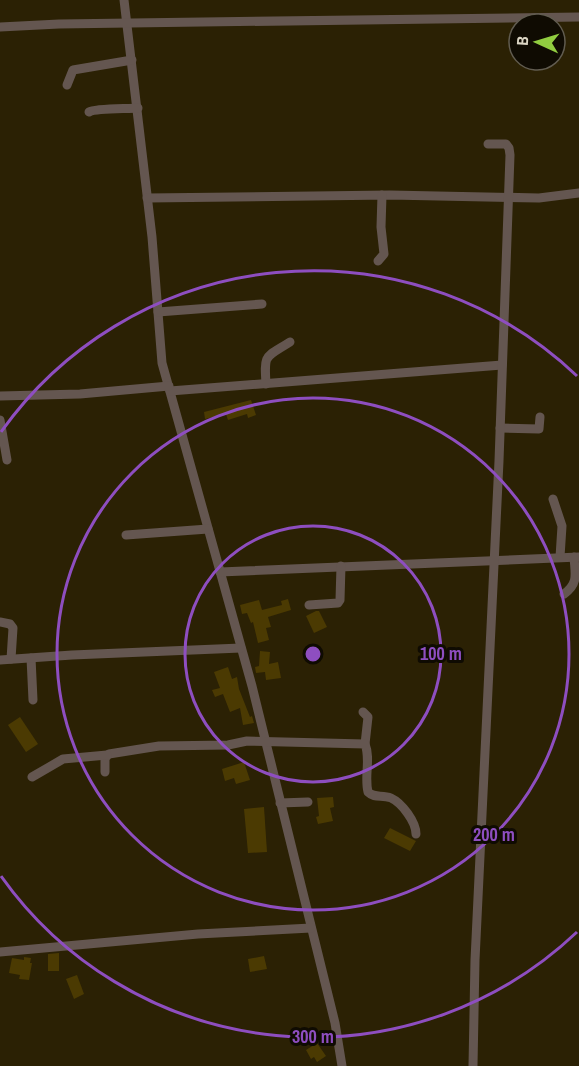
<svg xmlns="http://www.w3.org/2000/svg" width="579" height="1066" font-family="'Archivo Narrow',sans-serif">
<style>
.building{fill:#4b3a02}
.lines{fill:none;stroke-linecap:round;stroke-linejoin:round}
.minor{stroke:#645650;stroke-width:9}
.ring{fill:none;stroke:#8e4ec0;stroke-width:3}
.centre{fill:#8e4ec0;stroke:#0f0b02;stroke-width:3}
.ring-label{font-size:18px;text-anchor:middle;font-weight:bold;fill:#8e4ec0;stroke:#0f0b02;stroke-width:6;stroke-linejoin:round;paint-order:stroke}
</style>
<rect width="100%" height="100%" fill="#2b2104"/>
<g class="building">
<polygon points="251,400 256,415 248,418 247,414 228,420 226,414 205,419 204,412"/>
<polygon points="288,599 291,610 268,617 271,627 266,628 269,640 258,643 253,622 251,623 247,613 242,614 240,605 259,600 262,610 282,605 281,601"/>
<polygon points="316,611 319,611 327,627 314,633 306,616"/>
<polygon points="260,651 270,652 269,664 278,662 281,678 266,680 265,672 256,673 255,667 259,666"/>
<polygon points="228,667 232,679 237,677 239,689 250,717 252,716 254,723 243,725 240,708 230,712 223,694 215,697 212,690 220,688 214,672"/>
<polygon points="20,717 38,744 26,752 8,725"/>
<polygon points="244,762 250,780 236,784 234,778 225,781 222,769"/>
<polygon points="333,797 334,807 330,808 333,821 318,824 316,817 319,816 317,798"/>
<polygon points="264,807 267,852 248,853 244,809"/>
<polygon points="390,828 416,841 410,851 384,838"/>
<polygon points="59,953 59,971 48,971 48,954"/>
<polygon points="264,956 267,969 250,972 248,959"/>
<polygon points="24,957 31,958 30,963 32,963 29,980 19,979 20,975 9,973 12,958 24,960"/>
<polygon points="77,975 84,994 74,999 66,979"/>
<polygon points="317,1043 326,1056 317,1062 314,1057 311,1059 306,1050"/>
</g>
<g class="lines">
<g class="minor">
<polyline points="124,0 152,237 162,363 252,686 335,1023 342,1066"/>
<polyline points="0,27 59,24 579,17"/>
<polyline points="67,85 73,70 132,60"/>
<path d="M89 112C96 108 126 109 138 108"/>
<polyline points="147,198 390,195 539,198 579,193"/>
<polyline points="378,261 384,254 381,227 382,195"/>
<polyline points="158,312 262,304"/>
<path d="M266 384C264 353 265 358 290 342"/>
<polyline points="170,391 502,365"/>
<polyline points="0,396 80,394 169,386"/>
<polyline points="0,420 7,460"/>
<polyline points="500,428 539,429 540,417"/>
<polyline points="553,499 562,526 560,557"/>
<polyline points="126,535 208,529"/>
<polyline points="220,572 579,557"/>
<path d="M564 594C579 583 575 574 574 557"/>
<polyline points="309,605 338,603 340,600 341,566"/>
<polyline points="0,622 10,624 13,628 11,659"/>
<polyline points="31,658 33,700"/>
<polyline points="0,660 72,655 241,648"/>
<polyline points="363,712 368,717 365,744"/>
<path d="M105 772V758L109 754 159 746 228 745 247 741 365 744C371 759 364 776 368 792 375 799 382 794 391 798 402 803 416 822 416 834"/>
<polyline points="32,777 63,759 107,755"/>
<polyline points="280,803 308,802"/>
<polyline points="0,952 198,934 311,928"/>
<polyline points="473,1066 475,960 499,461 510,155 509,148 506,144 488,144"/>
</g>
</g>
<g class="ring">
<circle cx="313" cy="654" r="128"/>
<circle cx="313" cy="654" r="256"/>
<path d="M577 932A383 383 0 0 1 1 876M1 432A383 383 0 0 1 577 376"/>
</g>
<circle cx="313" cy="654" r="9" class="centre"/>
<g class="ring-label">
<text x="441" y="660">100 m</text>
<text x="494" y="841">200 m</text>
<text x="313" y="1043">300 m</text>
</g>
<g transform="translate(537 42) rotate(274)"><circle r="28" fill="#0f0b02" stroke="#615c50" stroke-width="1.5"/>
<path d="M0-4.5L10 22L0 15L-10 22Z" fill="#91cd40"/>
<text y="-9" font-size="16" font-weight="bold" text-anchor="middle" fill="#dbd5c4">B</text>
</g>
</svg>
